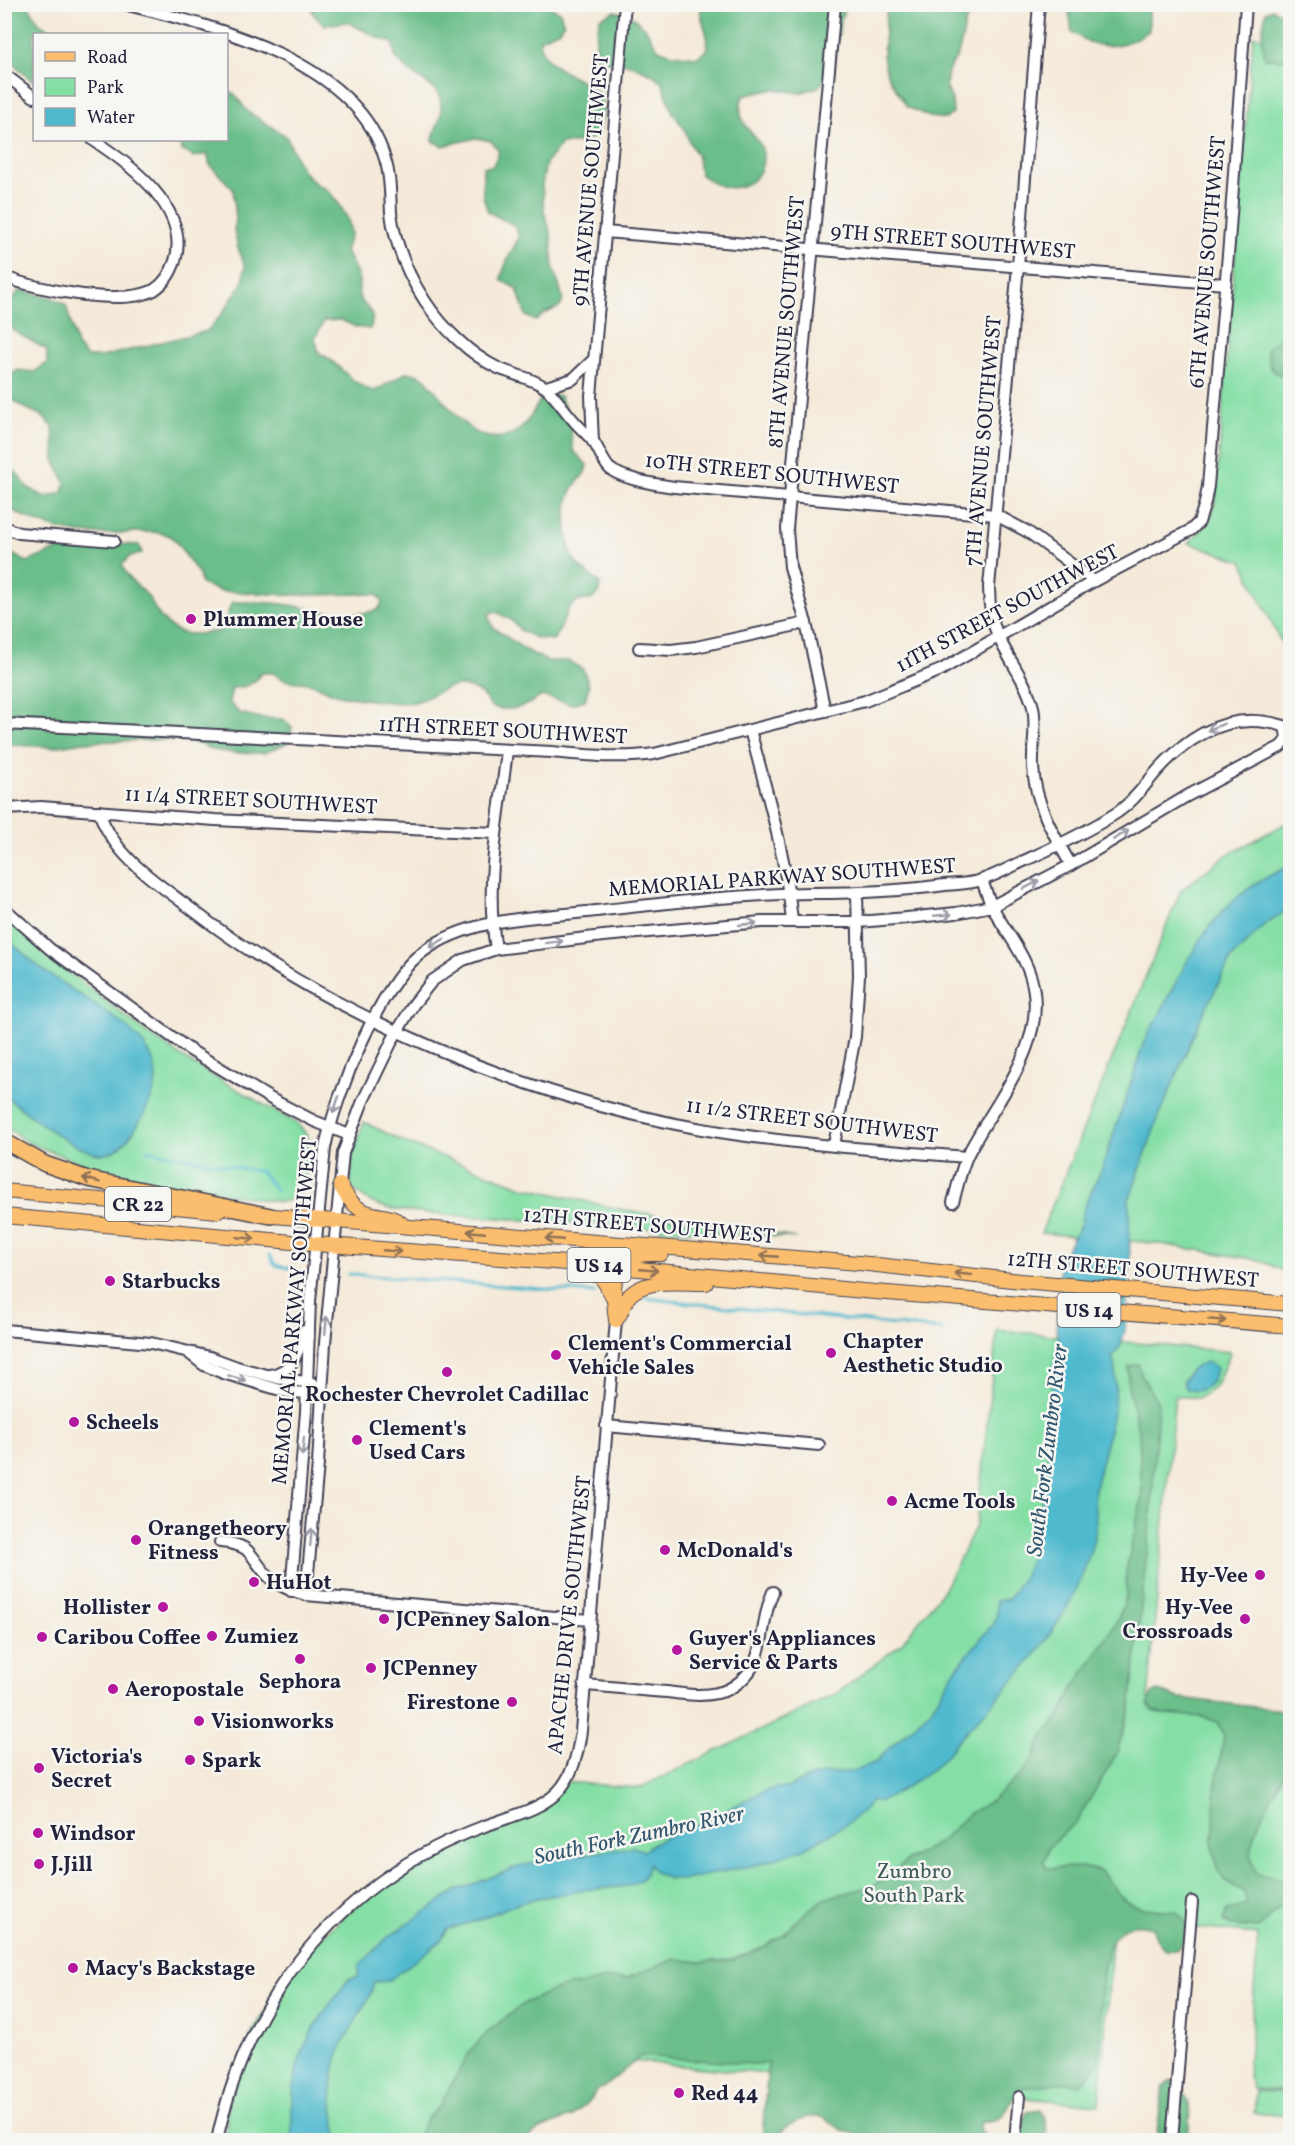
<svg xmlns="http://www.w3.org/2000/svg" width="1295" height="2145" font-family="Vollkorn,serif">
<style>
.green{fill:#84dfa5;stroke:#538070;stroke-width:1.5}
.forest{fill:#6bbe8a;stroke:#467062;stroke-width:1.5}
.water{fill:#50b9ce;stroke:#396e84;stroke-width:1.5}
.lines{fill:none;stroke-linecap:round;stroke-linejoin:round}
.stream{stroke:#50b9ce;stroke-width:3}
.minor-casing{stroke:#424053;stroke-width:14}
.major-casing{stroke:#424053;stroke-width:16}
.highway-casing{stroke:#424053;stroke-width:18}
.minor{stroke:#fff;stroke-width:10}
.major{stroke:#fbbe6e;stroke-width:14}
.highway{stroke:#fbbe6e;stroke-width:15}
.oneway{stroke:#9c9ca7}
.oneway2{stroke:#8e7054}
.poi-dot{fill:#b5179e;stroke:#f6f6f2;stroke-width:2}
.labels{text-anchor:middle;stroke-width:5;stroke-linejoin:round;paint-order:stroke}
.shield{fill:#f6f6f2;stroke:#626272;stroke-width:1.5}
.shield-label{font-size:20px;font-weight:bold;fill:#22223b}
.street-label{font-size:21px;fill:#22223b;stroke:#f6f6f2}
.poi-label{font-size:21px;font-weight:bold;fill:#22223b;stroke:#f6f6f2;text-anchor:start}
.park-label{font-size:21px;fill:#3f5b5b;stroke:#f6f6f2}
.water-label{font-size:22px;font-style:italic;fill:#32576e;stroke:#f6f6f2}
</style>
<rect width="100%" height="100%" fill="#f6f6f2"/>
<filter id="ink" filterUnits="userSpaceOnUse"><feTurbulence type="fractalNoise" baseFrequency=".0167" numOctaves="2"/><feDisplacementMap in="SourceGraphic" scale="12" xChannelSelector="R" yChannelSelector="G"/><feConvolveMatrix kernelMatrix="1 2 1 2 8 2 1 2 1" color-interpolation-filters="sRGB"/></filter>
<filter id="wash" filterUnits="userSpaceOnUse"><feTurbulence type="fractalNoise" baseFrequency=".008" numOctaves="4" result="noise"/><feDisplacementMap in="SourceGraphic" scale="24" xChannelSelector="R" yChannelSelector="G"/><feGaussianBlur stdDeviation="1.35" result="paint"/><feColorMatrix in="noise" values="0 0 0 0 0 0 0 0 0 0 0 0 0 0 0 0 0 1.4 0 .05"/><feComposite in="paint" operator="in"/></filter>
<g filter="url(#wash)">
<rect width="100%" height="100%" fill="#f5ead9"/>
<g class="green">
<path d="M1253 36 1290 40V661L1242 561 1189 543C1204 529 1210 522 1215 502Z"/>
<polygon points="1290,821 1290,1274 1259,1260 1154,1243 1041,1233 1181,890 1227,855"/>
<path d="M5 919 41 950 148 1034 196 1066 296 1123C299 1126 304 1130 306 1134 311 1144 305 1188 298 1196 293 1201 286 1201 280 1202L117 1178 27 1142 5 1126Z"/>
<path d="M364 1122 406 1143 523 1187 624 1210 797 1238 435 1214C402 1210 374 1213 350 1185L352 1157Z"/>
<polygon points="997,1330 1231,1352 1215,1387 1199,1398 1175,1396 1148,1699 1290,1713 1290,2092 1253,2089 1248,2077 1258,1934 1114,1920 1099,2105 630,2061 510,2140 225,2140 229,2092 253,2030 310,1947 397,1870 528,1811 566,1782 639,1788 836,1694 901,1644 944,1589 976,1526"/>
<polygon points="1256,2091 1290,2093 1290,2116 1254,2113"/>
</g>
<g class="forest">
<path d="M544 4 560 12 564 24 560 30 540 39C540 43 540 49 543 53 564 86 626 77 595 137L581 142 561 144 546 163 542 184 544 212 551 233 553 266 563 298 561 306 544 314 536 321 526 316 517 289 501 280C503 264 513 251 519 236L514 225 488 212 483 196V167L493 166 499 151 491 141 476 138 443 146 433 141C433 130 440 124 441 114 443 87 429 86 413 74 406 69 401 63 395 57L393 43 379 38 347 22 325 25 314 15 310 5Z"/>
<path d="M743 4 747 6 845 5 840 24 833 73 818 87 800 93 774 89 743 96C740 104 739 110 742 118 745 130 759 138 762 149 766 166 758 181 742 186 725 191 713 184 700 174L698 158 689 141 684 128 673 113 662 82 652 74 629 64 609 62 596 58V34L600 18 615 11 632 16 646 29 658 49 672 54 697 57 707 50C710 32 700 22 700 5Z"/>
<path d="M4 5H28L39 23 55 32 66 29 79 34H34V82C13 65 3 57 11 28L5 18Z"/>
<polygon points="887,5 977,5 965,23 963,35 958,55 948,71 946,87 952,100 953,113 946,119 930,117 907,107 887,75 883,56"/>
<path d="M1068 5H1149V31C1123 49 1098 52 1072 32Z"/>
<path d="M1272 9 1290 17V61L1265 58C1260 42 1262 28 1266 12Z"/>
<path d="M227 90 235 95 248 112 286 136 302 170 316 184 328 190 339 204 348 219 351 233 345 251C350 260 357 270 359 281 359 285 358 292 359 296 364 309 378 310 370 329L356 327 341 320 324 321 315 338 319 353C340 362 352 387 375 391L407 372C412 373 420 374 424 378 450 404 477 459 520 429 528 423 538 403 544 394L560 396 570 421 573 450 587 465C585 478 579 477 573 488 563 506 564 549 578 565 584 571 593 577 600 583L599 593 591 600C560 598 569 623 553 640L536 638 521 631 511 620 495 611 488 615 493 627 527 651 547 661H568L583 669 589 686 585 700 571 704 542 696C524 707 512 713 491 707 486 697 479 690 467 687 447 682 434 697 415 702 401 705 348 698 333 693 327 691 322 687 316 685 299 679 289 686 273 673H261C254 685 246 687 232 688L229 702 239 713 261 718 283 719 292 727 289 742 264 753H234L213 750 186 739 84 742 52 747 16 745 5 746V534L8 537 12 554 27 562 70 545 90 543 139 545 142 553 129 557 122 565C129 582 135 582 146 594 150 599 153 605 156 611 175 638 188 636 219 631 227 622 227 612 232 602 249 602 266 602 283 604 314 608 349 621 379 609L382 601 376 594 290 595 220 591 201 584C200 581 200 577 199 575 197 571 174 539 172 537 155 527 117 535 97 534 65 534 32 523 5 506V465L18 474 27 487 45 497 63 493 65 482 55 462 53 427 41 415 23 407 5 394V378L18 370 34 372 47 363V350L15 332 5 320 9 303 20 290 53 298 66 305 77 346 87 357H101L207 331 222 314 243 282 245 266 238 248 234 230 236 219 233 189 210 165 207 154 194 157 181 150 180 140H226Z"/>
<polygon points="1290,328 1290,374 1279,375 1270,367 1267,349"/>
<path d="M1138 1364 1143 1378 1158 1403 1151 1516 1130 1709 1116 1755 1077 1821 1049 1847 1044 1862 1046 1868 1083 1867 1101 1871C1111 1884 1121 1902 1139 1907 1150 1910 1165 1909 1177 1912L1186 1922 1185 1941 1176 1950H1165L1157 1940 1153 1929C1145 1925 1136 1923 1127 1927 1094 1941 1103 2016 1100 2047 1099 2052 1100 2060 1098 2065 1094 2073 1085 2080 1079 2085L1069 2082 1018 2088C1009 2106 1004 2124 981 2122L979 2129 988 2140H905L890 2135 879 2134 868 2137 843 2131 823 2117H808L787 2126 774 2140H762L768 2063 754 2064 641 2056 604 2087 596 2091 590 2100 573 2116 540 2129 526 2140H416L427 2118 440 2105 470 2051 490 2030 525 2003 551 1991 568 1986 584 1984 606 1979 627 1978 675 1959 701 1962 731 1960 760 1949 782 1936 806 1912 826 1898 873 1886 908 1860 941 1841 967 1815 991 1801 1022 1774 1031 1762 1044 1735 1061 1714 1074 1687 1108 1636 1119 1617 1126 1597V1571L1142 1497 1139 1433 1128 1386V1367Z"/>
<path d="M1158 1691 1180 1698 1290 1711C1291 1727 1294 1748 1289 1762 1279 1793 1236 1840 1257 1874L1284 1880 1290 1887V1903L1279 1908 1259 1928 1232 1926 1223 1921 1227 1910 1239 1908 1247 1903 1244 1892 1224 1880 1217 1869 1213 1847 1215 1791 1224 1735 1218 1722 1202 1717 1166 1714 1153 1711 1148 1704 1152 1694Z"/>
<path d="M1172 2080C1196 2099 1189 2114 1188 2140H1156L1163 2087Z"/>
<path d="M1041 2110C1047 2120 1047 2128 1046 2140H1021L1024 2120 1027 2112Z"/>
</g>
<g class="water">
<path d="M1290 866V908L1263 926 1231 959 1200 1020 1157 1121 1129 1200 1130 1267 1125 1329 1121 1345 1115 1354 1112 1355C1124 1396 1103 1449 1095 1489 1093 1501 1096 1514 1096 1526 1095 1538 1090 1554 1086 1565 1062 1635 1010 1684 961 1737 954 1743 950 1752 944 1758 927 1776 902 1790 880 1802L871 1800 866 1808 848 1823 804 1849 760 1864 684 1880 666 1878 654 1872 649 1864 646 1873 641 1880 628 1886 585 1890 533 1899 506 1908 476 1921 448 1929 440 1942 388 1981 374 1982C370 2001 358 2015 349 2032 327 2070 330 2100 339 2140H292C291 2118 292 2083 299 2061 309 2030 330 2003 350 1978L358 1977 359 1966 387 1938 456 1891 517 1867 547 1860 633 1847 644 1851 655 1842 701 1823 760 1793 774 1788H787L807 1778 822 1774 855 1771 876 1762 888 1749 930 1711 952 1674 992 1625 997 1615 996 1601 1008 1599 1023 1578 1036 1543 1049 1451 1053 1367 1059 1344 1056 1330 1060 1264 1067 1248 1080 1226 1084 1208 1102 1168 1138 1062C1141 1042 1153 1027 1162 1009 1197 942 1217 897 1290 866Z"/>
<path d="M4 936C18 948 31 961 46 972 76 994 132 1022 150 1054 154 1062 156 1071 156 1080 154 1101 127 1155 102 1154 75 1153 26 1112 5 1096Z"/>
<path d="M1206 1362 1211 1363 1216 1369C1213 1385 1201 1396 1185 1388L1183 1381 1191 1369Z"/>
</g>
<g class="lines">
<g class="stream">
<polyline points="147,1150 262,1172 276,1191"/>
<polyline points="270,1255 275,1265 294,1269"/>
<polyline points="349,1274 595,1293"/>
<polyline points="644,1298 942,1330"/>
</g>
</g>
</g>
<g filter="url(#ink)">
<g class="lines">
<defs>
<g id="minor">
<path d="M124 4C211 26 356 59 385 159 391 177 390 195 391 213 395 244 408 275 425 301 442 327 470 355 498 368 511 374 539 380 548 390 557 399 565 411 574 421 580 428 587 434 593 441 599 449 602 460 609 468 621 479 658 485 674 487L996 515 1028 532 1094 581"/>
<path d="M1039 4 1018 266 989 587C989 604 991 621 998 636 1009 660 1026 681 1033 707 1037 726 1032 747 1033 767 1035 803 1053 834 1071 865"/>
<polyline points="4,74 34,97"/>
<polyline points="605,232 1225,284"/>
<path d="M4 277C37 289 122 307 154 290 165 283 171 273 175 261 191 209 130 164 93 140"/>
<polyline points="546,387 573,379 594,359"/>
<polyline points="593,442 591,396 625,4"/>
<polyline points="4,527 19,533 114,541"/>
<polyline points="639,648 671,650 696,647 806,623"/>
<polyline points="825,711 806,623 790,567 787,529 835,4"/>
<path d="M4 724 552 752C586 755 620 759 654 754L865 701 941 670 1094 581 1191 530 1199 522 1205 503 1208 486 1229 243 1246 4"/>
<path d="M750 730C767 793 786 856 792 921"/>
<polyline points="5,809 41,807 215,820 496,833"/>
<path d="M99 811C113 857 158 883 194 911 333 1018 530 1098 702 1129 789 1144 878 1150 966 1157"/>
<polyline points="4,908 50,949 190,1050 273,1100 314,1121 349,1135"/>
<path d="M496 949C484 883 500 815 507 750"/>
<polyline points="834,1145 855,1037 859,976 857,893"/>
<path d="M953 1202C958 1186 961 1168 968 1154 995 1101 1050 1042 1031 978 1023 951 1004 930 992 906 988 898 985 889 982 880"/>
<polyline points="4,1330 151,1343 210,1357 237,1367 277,1378 313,1383"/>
<polyline points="190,1354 204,1365 223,1373 287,1392 313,1393"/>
<path d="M269 1375C293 1373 299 1351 304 1331"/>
<polyline points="606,1426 819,1445"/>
<path d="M220 1542C254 1545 248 1555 268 1576 277 1586 293 1591 306 1595L590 1620"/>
<path d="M291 1591 306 1412 310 1301 325 1148C335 1096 381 981 424 951 472 916 539 918 596 911 668 903 740 894 813 893 857 893 901 891 945 885 957 884 972 884 984 879 999 874 1012 866 1026 860 1057 846 1089 831 1118 812 1134 801 1144 786 1157 771 1191 733 1233 710 1284 726 1288 735 1288 740 1280 747L1187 796 1071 865 992 906 956 913 907 918 858 922H762L603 936 496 949 463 960 432 981 413 1005 393 1039 363 1101 343 1153 325 1343 318 1464 306 1595"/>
<path d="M584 1685C612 1687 639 1690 667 1692 683 1694 701 1697 717 1693 733 1690 748 1677 755 1662 765 1640 762 1615 773 1592"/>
<path d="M217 2140C241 2029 301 1933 397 1870 423 1852 453 1838 482 1827 543 1805 571 1804 581 1731L616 1320"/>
<polyline points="1015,2140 1019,2097"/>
<polyline points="1172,2140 1192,1902"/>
</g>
<g id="major">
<path d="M340 1185C348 1199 356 1211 373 1214 384 1217 392 1216 401 1223"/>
<polyline points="4,1191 218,1211"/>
<polyline points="261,1215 859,1263 1021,1281 1290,1304"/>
<polyline points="4,1216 315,1244 619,1267 863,1291 1290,1326"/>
<path d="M581 1271C604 1275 602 1278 613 1297"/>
<path d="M616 1320C622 1313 623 1304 629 1296 647 1277 682 1284 706 1283"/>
<path d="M616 1320C614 1305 610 1273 624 1261 632 1253 650 1254 661 1254"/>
</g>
<polyline id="highway" points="4,1141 45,1164 88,1179 271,1216"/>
</defs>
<use href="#minor" class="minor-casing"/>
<use href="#major" class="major-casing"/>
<use href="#highway" class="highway-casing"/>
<use href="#minor" class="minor"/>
<use href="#major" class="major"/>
<use href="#highway" class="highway"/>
</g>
<defs><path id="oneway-shaft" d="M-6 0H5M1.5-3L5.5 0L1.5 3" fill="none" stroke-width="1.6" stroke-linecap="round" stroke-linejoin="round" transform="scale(1.5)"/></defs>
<g class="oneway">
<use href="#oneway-shaft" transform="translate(1216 727) rotate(158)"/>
<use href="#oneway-shaft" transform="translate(1121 835) rotate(-31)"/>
<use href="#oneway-shaft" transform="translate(1031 885) rotate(-27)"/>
<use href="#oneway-shaft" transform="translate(943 915) rotate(-5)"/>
<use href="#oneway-shaft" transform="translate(748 924) rotate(-6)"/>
<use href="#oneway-shaft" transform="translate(554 942) rotate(-7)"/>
<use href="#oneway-shaft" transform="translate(437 943) rotate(151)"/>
<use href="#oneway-shaft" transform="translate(336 1105) rotate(109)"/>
<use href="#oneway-shaft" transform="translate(326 1325) rotate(-85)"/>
<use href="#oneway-shaft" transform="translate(237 1378) rotate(17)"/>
<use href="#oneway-shaft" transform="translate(303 1447) rotate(96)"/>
<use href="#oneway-shaft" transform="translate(311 1537) rotate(-85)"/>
</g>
<g class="oneway2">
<use href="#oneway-shaft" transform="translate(91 1180) rotate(-165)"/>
<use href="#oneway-shaft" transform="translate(476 1232) rotate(-175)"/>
<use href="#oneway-shaft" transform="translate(246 1238) rotate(5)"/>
<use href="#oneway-shaft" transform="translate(554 1239) rotate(-175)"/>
<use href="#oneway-shaft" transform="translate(392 1251) rotate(5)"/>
<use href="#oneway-shaft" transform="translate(769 1256) rotate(-175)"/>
<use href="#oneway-shaft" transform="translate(649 1270) rotate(5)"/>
<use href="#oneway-shaft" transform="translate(963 1274) rotate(-174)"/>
<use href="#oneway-shaft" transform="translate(1217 1320) rotate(5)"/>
</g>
</g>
<g class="poi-dot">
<circle cx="191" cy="619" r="6"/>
<circle cx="110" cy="1281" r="6"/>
<circle cx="831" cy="1353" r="6"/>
<circle cx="556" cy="1355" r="6"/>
<circle cx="447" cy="1372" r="6"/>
<circle cx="74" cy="1422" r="6"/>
<circle cx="357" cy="1440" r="6"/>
<circle cx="892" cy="1501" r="6"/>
<circle cx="136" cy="1540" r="6"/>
<circle cx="665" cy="1550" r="6"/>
<circle cx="1260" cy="1575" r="6"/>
<circle cx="254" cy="1582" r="6"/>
<circle cx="163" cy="1607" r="6"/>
<circle cx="384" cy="1619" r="6"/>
<circle cx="1245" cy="1619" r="6"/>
<circle cx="212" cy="1636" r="6"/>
<circle cx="42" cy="1637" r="6"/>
<circle cx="677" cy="1650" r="6"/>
<circle cx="300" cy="1659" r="6"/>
<circle cx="371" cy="1668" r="6"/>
<circle cx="113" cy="1689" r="6"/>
<circle cx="512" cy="1702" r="6"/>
<circle cx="199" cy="1721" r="6"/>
<circle cx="190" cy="1760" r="6"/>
<circle cx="39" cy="1768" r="6"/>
<circle cx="38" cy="1833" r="6"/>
<circle cx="39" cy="1864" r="6"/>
<circle cx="73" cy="1968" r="6"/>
<circle cx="679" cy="2093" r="6"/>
</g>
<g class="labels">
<g class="shield">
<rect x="105" y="1187" width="66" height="34" rx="4.5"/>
<rect x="567.5" y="1248" width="63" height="34" rx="4.5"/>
<rect x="1057.5" y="1293" width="63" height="34" rx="4.5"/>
</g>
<g class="shield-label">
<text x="138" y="1211">CR 22</text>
<text x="599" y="1272">US 14</text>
<text x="1089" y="1317">US 14</text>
</g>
<g class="street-label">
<text transform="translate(590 180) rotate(-85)" y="7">9TH AVENUE SOUTHWEST</text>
<text transform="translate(953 241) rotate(5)" y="7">9TH STREET SOUTHWEST</text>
<text transform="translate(1207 262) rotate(-85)" y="7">6TH AVENUE SOUTHWEST</text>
<text transform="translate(786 322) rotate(-85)" y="7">8TH AVENUE SOUTHWEST</text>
<text transform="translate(983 441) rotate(-85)" y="7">7TH AVENUE SOUTHWEST</text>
<text transform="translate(772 473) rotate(6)" y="7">10TH STREET SOUTHWEST</text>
<text transform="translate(1007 608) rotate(-28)" y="7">11TH STREET SOUTHWEST</text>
<text transform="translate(503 730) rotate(3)" y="7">11TH STREET SOUTHWEST</text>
<text transform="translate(251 800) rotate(3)" y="7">11 1/4 STREET SOUTHWEST</text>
<text transform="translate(782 877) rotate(-4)" y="7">MEMORIAL PARKWAY SOUTHWEST</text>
<text transform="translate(812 1120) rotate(7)" y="7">11 1/2 STREET SOUTHWEST</text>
<text transform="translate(649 1225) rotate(5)" y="7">12TH STREET SOUTHWEST</text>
<text transform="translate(1133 1269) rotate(5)" y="7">12TH STREET SOUTHWEST</text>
<text transform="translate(294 1311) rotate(-85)" y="7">MEMORIAL PARKWAY SOUTHWEST</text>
<text transform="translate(569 1615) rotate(-84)" y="7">APACHE DRIVE SOUTHWEST</text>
</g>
<g class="poi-label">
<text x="203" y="626">Plummer House</text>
<text x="122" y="1288">Starbucks</text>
<text x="843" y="1348">Chapter<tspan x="843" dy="24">Aesthetic Studio</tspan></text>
<text x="568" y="1350">Clement's Commercial<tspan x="568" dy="24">Vehicle Sales</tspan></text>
<text x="447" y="1401" text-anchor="middle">Rochester Chevrolet Cadillac</text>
<text x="86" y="1429">Scheels</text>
<text x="369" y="1435">Clement's<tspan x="369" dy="24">Used Cars</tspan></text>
<text x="904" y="1508">Acme Tools</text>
<text x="148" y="1535">Orangetheory<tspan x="148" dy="24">Fitness</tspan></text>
<text x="677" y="1557">McDonald's</text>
<text x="1248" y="1582" text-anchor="end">Hy-Vee</text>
<text x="266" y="1589">HuHot</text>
<text x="151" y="1614" text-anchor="end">Hollister</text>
<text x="1233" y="1614" text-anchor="end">Hy-Vee<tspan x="1233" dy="24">Crossroads</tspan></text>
<text x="396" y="1626">JCPenney Salon</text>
<text x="224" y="1643">Zumiez</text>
<text x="54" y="1644">Caribou Coffee</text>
<text x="689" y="1645">Guyer's Appliances<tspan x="689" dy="24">Service &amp; Parts</tspan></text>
<text x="383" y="1675">JCPenney</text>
<text x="300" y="1688" text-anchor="middle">Sephora</text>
<text x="125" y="1696">Aeropostale</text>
<text x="500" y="1709" text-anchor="end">Firestone</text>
<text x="211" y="1728">Visionworks</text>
<text x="51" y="1763">Victoria's<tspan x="51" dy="24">Secret</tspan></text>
<text x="202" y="1767">Spark</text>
<text x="50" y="1840">Windsor</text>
<text x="51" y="1871">J.Jill</text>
<text x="85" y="1975">Macy's Backstage</text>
<text x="691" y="2100">Red 44</text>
</g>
<g class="park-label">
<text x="914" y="1878">Zumbro<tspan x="914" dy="24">South Park</tspan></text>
</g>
<g class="water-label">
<text transform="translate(1046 1450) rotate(-83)" y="8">South Fork Zumbro River</text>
<text transform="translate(639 1834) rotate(-12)" y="8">South Fork Zumbro River</text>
</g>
</g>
<rect width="1295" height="2145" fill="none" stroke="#f6f6f2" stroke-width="24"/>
<rect x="33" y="33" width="195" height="108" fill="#f6f6f2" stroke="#a1a1a9" stroke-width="1.5"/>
<rect x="45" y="52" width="30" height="9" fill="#fbbe6e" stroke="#a1a1a9" stroke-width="1.5"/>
<text x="87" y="63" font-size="18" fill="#22223b">Road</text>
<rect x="45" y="78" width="30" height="18" fill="#84dfa5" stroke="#a1a1a9" stroke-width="1.5"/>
<text x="87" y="93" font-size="18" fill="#22223b">Park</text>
<rect x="45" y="108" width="30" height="18" fill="#50b9ce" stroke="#a1a1a9" stroke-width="1.5"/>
<text x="87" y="123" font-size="18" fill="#22223b">Water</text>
</svg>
